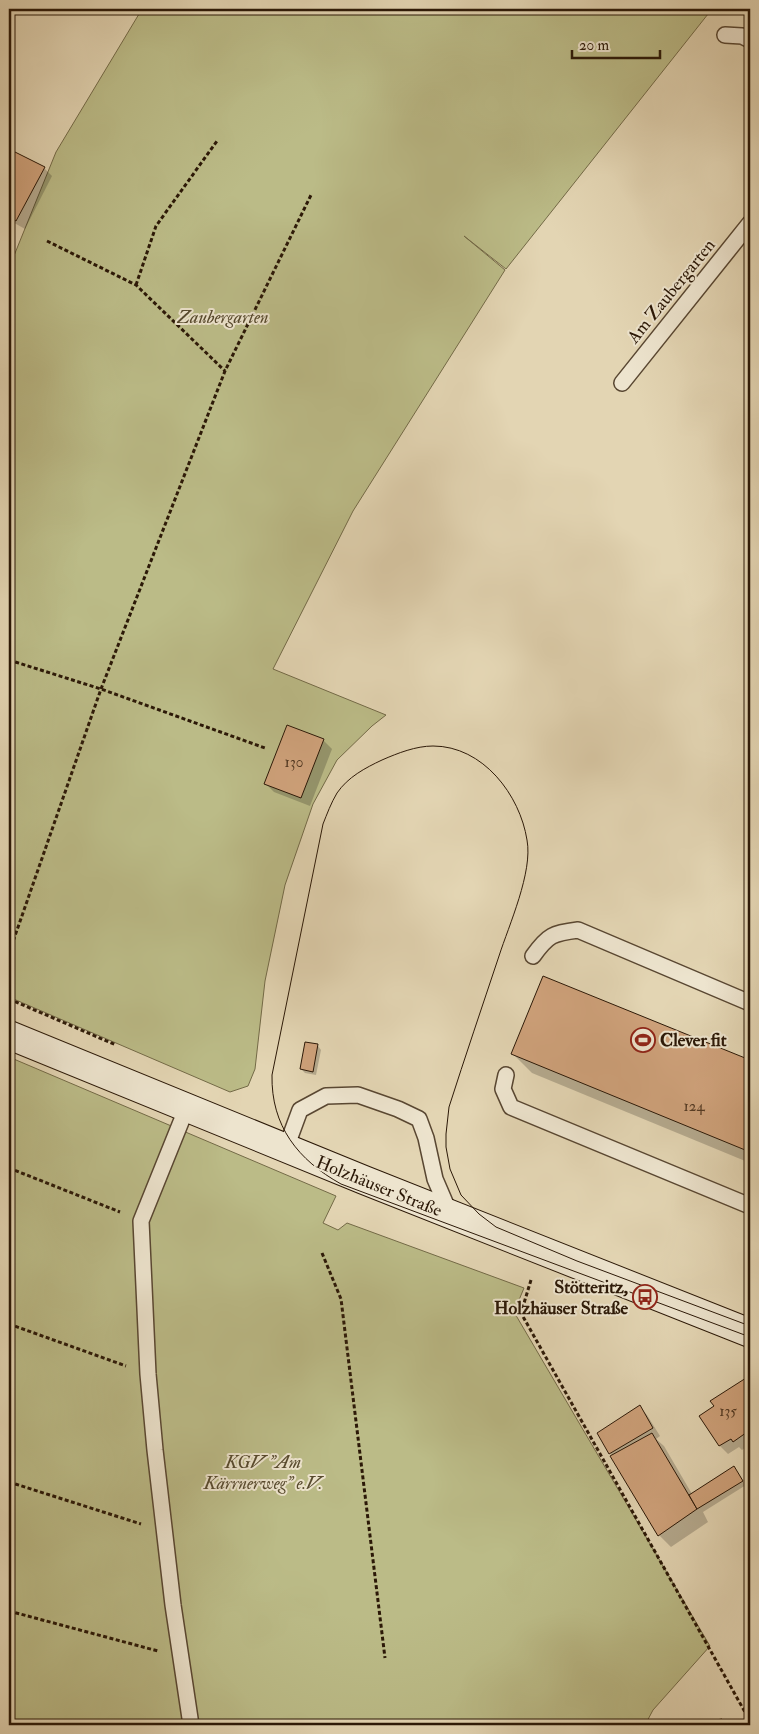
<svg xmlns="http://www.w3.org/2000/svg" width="759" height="1734" font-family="'IM FELL Double Pica',serif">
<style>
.green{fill:#bbbb87;stroke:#736a47}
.shadow{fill:#0003}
.building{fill:#cfa27b;stroke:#2b1807}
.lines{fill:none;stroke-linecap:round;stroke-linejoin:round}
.service-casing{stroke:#594732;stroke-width:18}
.secondary-casing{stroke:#2b1807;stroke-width:30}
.path{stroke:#2b1807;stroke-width:3;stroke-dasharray:4 2.5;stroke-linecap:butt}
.service{stroke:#ede4ce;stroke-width:15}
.secondary{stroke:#ede4ce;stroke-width:28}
.tram{stroke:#2b1807;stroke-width:1}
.labels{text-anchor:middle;stroke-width:4;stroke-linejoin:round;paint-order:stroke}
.number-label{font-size:15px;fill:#543a24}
.street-label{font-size:18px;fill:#2b1807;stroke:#ede4ce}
.park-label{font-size:18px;font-style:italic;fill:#56492d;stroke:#ede4ce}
.poi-label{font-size:18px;font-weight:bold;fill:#2b1807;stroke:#ede4ce;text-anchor:start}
</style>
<rect width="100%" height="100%" fill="#e3d5b3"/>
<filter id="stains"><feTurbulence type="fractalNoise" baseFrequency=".004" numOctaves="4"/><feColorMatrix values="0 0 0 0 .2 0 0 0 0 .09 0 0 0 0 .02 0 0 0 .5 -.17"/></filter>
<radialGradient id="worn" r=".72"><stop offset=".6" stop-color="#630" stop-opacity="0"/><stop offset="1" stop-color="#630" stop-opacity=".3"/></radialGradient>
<g class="green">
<polygon points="142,9 712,9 506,269 464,236 505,270 353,511 273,669 386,715 372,726 337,760 313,804 285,885 265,981 255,1069 248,1086 230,1092 9,997 9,268 56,152"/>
<polygon points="9,1057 336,1196 323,1223 338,1230 347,1223 524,1288 514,1312 710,1646 653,1710 645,1725 9,1725"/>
</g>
<g class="shadow">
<polygon points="13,152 44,168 52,176 25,229 9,220 9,161"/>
<polygon points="323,740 332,749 310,806 274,792 266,784"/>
<polygon points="544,977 750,1062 750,1163 532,1073 512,1053"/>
<polygon points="318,1046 321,1050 316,1075 305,1073 301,1069"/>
<polygon points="745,1380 750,1384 750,1444 742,1450 739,1447 728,1454 720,1446 700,1416 715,1406"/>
<polygon points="639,1407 647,1415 660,1436 656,1439 664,1446 692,1494 734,1468 746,1485 703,1512 708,1522 671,1547 659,1535 610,1453"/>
</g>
<g class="building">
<polygon points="13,151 45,167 16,221 9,217 9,158"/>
<polygon points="287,725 324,739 301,798 264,784"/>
<polygon points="543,976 750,1060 750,1152 511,1054"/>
<polygon points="305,1042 318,1044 313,1072 300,1069"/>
<polygon points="746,1378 750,1385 750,1430 733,1442 731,1439 719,1446 699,1416 714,1406 710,1401"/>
<polygon points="640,1405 653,1428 609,1454 597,1433"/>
<polygon points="652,1433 697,1509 658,1536 610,1456"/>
<polygon points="734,1466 743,1481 697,1509 689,1495"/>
<polygon points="722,1719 723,1725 686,1725"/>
</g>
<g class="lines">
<defs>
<g id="service">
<polyline points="725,35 742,36 750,40"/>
<polyline points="622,383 750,223"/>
<path d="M533 956C548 935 553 933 578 930L750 1003"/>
<polyline points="506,1075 503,1089 511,1107 750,1206"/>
<polyline points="187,1107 141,1221 148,1374 155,1450 173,1605 191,1725"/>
<polyline points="286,1148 300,1110 326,1096 358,1095 398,1109 419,1119 426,1138 435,1179 450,1214"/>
</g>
<polyline id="secondary" points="9,1035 364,1180 750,1333"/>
</defs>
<use href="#service" class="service-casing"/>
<use href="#secondary" class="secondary-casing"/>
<g class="path">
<polyline points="47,241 136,285 225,371"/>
<polyline points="136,285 156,226 217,141"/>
<polyline points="9,660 101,689 265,748"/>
<polyline points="9,953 101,689 225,371 312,193"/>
<polyline points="9,999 116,1045"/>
<polyline points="9,1168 120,1212"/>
<polyline points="322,1253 341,1299 385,1658"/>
<polyline points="531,1280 521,1313 750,1721"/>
<polyline points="9,1324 126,1366"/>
<polyline points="9,1482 141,1524"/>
<polyline points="9,1611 158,1651"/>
</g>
<use href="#service" class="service"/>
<use href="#secondary" class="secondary"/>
<path class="tram" d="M750 1326 577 1261 496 1227 479 1214 461 1195 450 1169 446 1147V1134L449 1107C465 1057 482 1007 499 956 509 925 533 872 527 840 520 795 483 746 433 746 416 746 398 753 382 760 365 768 348 777 337 793 331 803 327 814 323 824L272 1075C271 1126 298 1160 341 1184L750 1337"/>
</g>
<defs>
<symbol id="stadium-ring" viewBox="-11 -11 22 22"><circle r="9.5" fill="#ede4ce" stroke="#8f2418" stroke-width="1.5"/><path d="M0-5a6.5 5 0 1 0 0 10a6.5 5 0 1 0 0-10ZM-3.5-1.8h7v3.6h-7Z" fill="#8f2418"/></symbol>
<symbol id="bus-ring" viewBox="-11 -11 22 22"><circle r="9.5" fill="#ede4ce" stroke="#8f2418" stroke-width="1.5"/><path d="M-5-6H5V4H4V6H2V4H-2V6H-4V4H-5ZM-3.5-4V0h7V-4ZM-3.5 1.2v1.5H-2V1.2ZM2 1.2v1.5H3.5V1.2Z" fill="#8f2418"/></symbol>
</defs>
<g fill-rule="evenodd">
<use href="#stadium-ring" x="629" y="1026" width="28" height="28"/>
<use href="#bus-ring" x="631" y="1283" width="28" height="28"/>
</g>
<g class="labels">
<g class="number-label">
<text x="294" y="767">130</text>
<text x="694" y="1111">124</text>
<text x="728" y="1416">135</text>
</g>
<g class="street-label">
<text transform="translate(671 291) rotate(-51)" y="6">Am Zaubergarten</text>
<text transform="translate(379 1186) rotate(22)" y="6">Holzhäuser Straße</text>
</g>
<g class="park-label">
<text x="223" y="323">Zaubergarten</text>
<text x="263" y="1468">KGV "Am<tspan x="263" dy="21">Kärrnerweg" e.V.</tspan></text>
</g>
<g class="poi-label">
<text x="660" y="1046">Clever fit</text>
<text x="628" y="1293" text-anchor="end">Stötteritz,<tspan x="628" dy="21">Holzhäuser Straße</tspan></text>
</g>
</g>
<rect width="759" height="1734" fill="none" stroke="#e3d5b3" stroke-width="30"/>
<rect x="10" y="10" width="739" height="1714" fill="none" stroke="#2b1807" stroke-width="2.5"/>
<rect x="15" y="15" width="729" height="1704" fill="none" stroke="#2b1807"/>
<path d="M572 50v8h88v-8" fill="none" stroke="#2b1807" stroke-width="2.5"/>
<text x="579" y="50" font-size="15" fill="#2b1807" stroke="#ede4ce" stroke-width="4" paint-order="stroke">20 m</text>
<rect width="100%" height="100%" filter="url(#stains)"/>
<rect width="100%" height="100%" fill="url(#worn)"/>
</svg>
